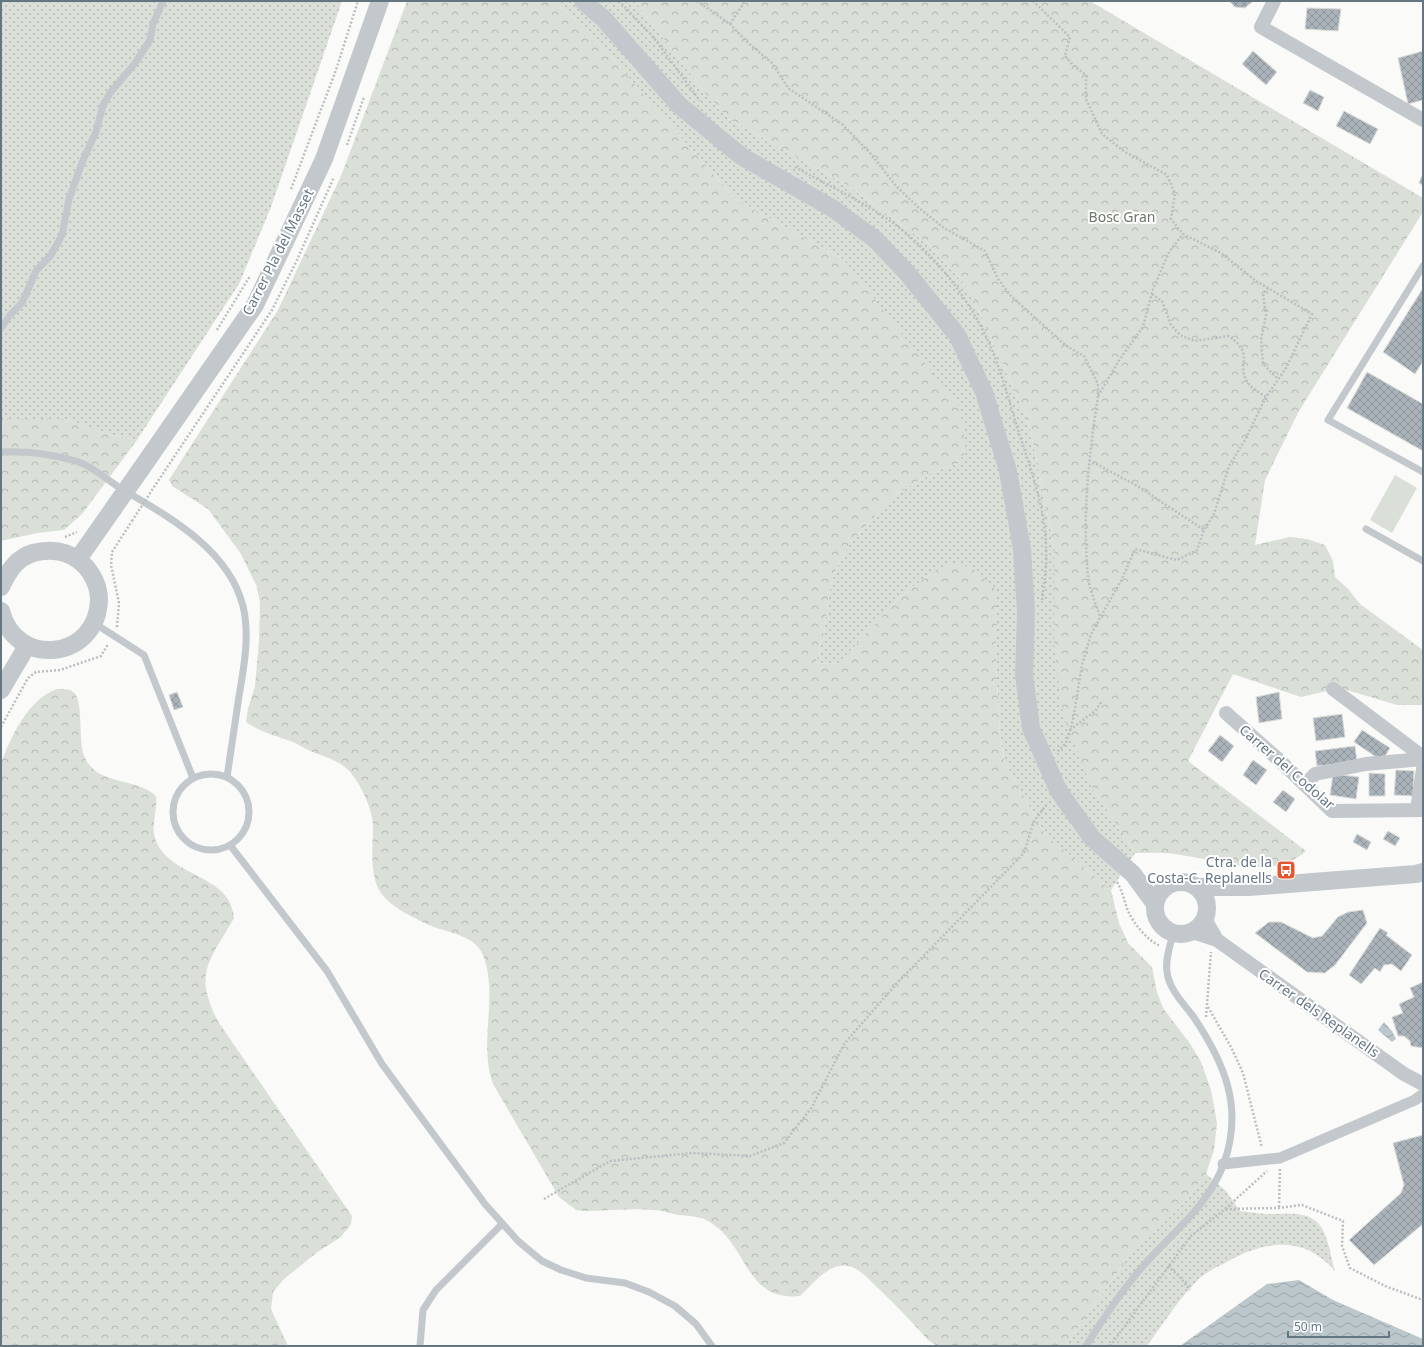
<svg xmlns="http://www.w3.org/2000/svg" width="1424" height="1347" font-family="'Noto Sans',sans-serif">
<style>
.grass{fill:url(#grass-dots)}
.forest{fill:url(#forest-crowns)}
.pitch{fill:#dadfd7}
.water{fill:url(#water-waves)}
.building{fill:url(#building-cross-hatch);stroke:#dcdcda}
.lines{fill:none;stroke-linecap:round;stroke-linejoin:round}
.path{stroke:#bbbfc2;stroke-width:2.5;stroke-dasharray:2 2;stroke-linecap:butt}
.service{stroke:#c3c8cc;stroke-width:7}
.pedestrian{stroke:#c3c8cc;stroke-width:11}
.minor{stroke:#c3c8cc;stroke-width:14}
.tertiary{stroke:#c3c8cc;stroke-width:18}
.path-bridge{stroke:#bbbfc2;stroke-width:2.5;stroke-dasharray:2 2;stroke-linecap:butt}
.tertiary-bridge{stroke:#c3c8cc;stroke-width:18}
.labels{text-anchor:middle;stroke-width:4;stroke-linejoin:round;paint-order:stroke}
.park-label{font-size:14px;fill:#687a64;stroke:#fff}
.street-label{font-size:14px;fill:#657683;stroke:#fff}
.poi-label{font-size:14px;fill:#657683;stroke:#fff;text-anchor:end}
</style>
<defs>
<pattern id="grass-dots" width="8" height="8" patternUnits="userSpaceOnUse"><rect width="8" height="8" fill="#dadfd7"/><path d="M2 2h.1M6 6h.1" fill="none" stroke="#b4b9b4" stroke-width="1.8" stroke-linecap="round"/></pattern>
<pattern id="forest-crowns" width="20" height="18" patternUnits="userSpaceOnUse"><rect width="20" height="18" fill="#dadfd7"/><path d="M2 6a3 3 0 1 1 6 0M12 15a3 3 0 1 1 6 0" fill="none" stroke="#b4b9b4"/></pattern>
<pattern id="water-waves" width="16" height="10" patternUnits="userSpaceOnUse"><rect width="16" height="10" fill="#bbc7cb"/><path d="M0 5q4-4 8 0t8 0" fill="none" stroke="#9ca6aa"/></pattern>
<pattern id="building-cross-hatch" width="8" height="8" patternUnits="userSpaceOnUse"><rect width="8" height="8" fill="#aab3b9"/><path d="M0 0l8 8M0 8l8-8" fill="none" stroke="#8e969c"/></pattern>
</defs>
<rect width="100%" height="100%" fill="#fafaf8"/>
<g class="grass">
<polygon points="1,1 342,1 271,207 239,284 137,440 108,434 64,419 1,419"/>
<polygon points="553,1 635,1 705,93 729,119 847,185 930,245 970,291 1029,423 1054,546 1054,648 1090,784 1135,853 1111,890 1045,834 1005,763 1000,736 996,663 934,571 900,597 838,664 816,663 824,632 830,588 834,574 848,546 892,497 933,472 959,463 844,260 734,198 582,24"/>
<path d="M1206 1174 1226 1191 1240 1211C1248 1212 1256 1213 1265 1214 1284 1215 1312 1208 1323 1230 1329 1242 1331 1258 1335 1271 1303 1234 1263 1241 1225 1263 1215 1268 1204 1273 1197 1281 1178 1300 1163 1324 1147 1346H1065L1129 1256 1182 1205Z"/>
</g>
<g class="forest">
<path d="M407 1H553L582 24 734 198 844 260 960 408 966 449 959 463 933 472 892 497 848 546 834 574 830 588 824 632 816 663 838 664 900 597 934 571 947 565 960 564 973 569 994 587 997 602 996 663 1000 736 1005 763 1045 834 1111 890 1119 923 1128 943 1152 967 1157 992 1163 1008 1191 1045 1201 1062 1211 1090 1217 1123 1214 1150 1206 1174 1182 1205 1129 1256 1065 1346H937L928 1340C912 1322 896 1305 879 1289 867 1278 854 1260 835 1267 820 1273 811 1286 800 1296 744 1302 749 1244 708 1221 699 1216 689 1216 679 1215 670 1214 663 1210 655 1210 631 1208 608 1211 584 1211L576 1210 559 1197 493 1084C478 1042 499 996 483 955 474 934 447 933 429 925 414 918 397 910 385 898 368 881 373 848 373 826 373 810 359 779 347 769 339 761 326 757 315 753 307 750 301 746 293 742 277 736 260 732 246 722L248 709 255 686 259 641 260 603 257 587 241 554 208 509 172 486 169 480 278 310 341 176Z"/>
<path d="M635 1H1090L1423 198V212L1299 411 1265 480 1255 545 1290 537 1307 539 1325 545 1333 561 1335 577 1348 589 1360 604 1423 650V705H1397L1340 688 1301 697 1233 674 1188 761 1306 851C1272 882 1221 860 1181 855 1166 852 1151 853 1135 853L1090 784 1063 714 1054 648V546L1029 423 970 291 930 245 847 185 729 119 705 93Z"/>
<polygon points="1,419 64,419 108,434 137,440 82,514 64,530 37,533 1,541"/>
<path d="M57 689C61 689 68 689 72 691 85 698 77 743 85 758 98 786 136 777 156 796 158 811 150 826 156 841 171 878 231 874 234 918 210 961 192 973 219 1023L352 1216 351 1224 341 1237 316 1253 284 1279 273 1292 271 1309 288 1346H1V763C11 737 28 699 57 689Z"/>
</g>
<polygon class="pitch" points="1395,475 1417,488 1392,533 1370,520"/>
<g class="water">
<polygon points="1384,1022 1392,1031 1396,1039 1392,1042 1378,1030"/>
<polygon points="1299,1280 1333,1300 1423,1339 1423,1346 1180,1346 1267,1284"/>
</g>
<g class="building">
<polygon points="1229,1 1253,1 1245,8 1235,7"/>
<polygon points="1307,8 1341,9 1338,31 1305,29"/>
<polygon points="1253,51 1277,72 1266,85 1242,64"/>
<polygon points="1423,51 1423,100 1408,104 1398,58"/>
<polygon points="1310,90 1324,97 1318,111 1303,103"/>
<polygon points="1344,111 1378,129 1370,144 1336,126"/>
<polygon points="1423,173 1423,185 1419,183"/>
<polygon points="1423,288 1423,361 1415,374 1383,352"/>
<polygon points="1367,372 1423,404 1423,451 1347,408"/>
<polygon points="177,692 183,707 174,710 169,695"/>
<polygon points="1279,692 1282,719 1259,723 1256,697"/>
<polygon points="1342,714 1345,737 1316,741 1313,718"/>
<polygon points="1362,730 1390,748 1382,761 1354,742"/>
<polygon points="1220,735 1234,746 1222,762 1208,751"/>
<polygon points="1355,746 1357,762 1317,766 1315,751"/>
<polygon points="1253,760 1267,770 1256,785 1243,775"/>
<polygon points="1396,770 1414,771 1413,796 1394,795"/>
<polygon points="1369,773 1385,774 1385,796 1369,796"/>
<polygon points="1333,774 1359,777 1356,799 1330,795"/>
<polygon points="1283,790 1295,799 1286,812 1273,802"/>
<polygon points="1388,831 1400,838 1395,846 1383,839"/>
<polygon points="1357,834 1371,842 1367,850 1353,842"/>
<polygon points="1363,910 1367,923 1335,965 1325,973 1307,972 1255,933 1269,922 1281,922 1313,938 1322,936 1338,917 1348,912"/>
<polygon points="1380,928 1388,933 1386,935 1412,955 1401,971 1392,964 1384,965 1380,972 1375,968 1361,984 1349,975"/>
<polygon points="1423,973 1423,1048 1411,1046 1410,1041 1404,1036 1398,1036 1392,1017 1403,1013 1399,1004 1414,997 1410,988 1423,982"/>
<polygon points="1423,1135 1423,1224 1374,1265 1349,1240 1401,1193 1404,1185 1393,1143"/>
</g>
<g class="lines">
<g class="path">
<polyline points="619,1 654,38 700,101"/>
<polyline points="697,1 730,24 747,42 772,63 788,88 842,124 871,154 896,186 919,208 944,228 985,251 998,279 1011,296 1065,345 1084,356 1098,384 1098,396 1120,359 1143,327 1153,289 1169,252 1183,234"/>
<polyline points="1033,1 1070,37 1065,56 1074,66 1086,75 1086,99 1102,134 1125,152 1167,175 1175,194 1171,219 1183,234 1221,253 1256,281 1312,314 1286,368 1266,397 1245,440 1229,466 1214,514 1204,530 1197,550 1177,560 1135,549 1122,579 1091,634 1082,665 1073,720 1066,743 1057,752"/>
<polyline points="730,24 745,1"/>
<polyline points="347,145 364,97"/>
<path d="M795 167C836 190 881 209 916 242 948 272 975 309 992 350 1002 374 1009 401 1017 427 1030 467 1046 508 1046 550 1047 567 1044 584 1042 601"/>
<polyline points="291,189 336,70 358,1"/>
<polyline points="1268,288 1263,294 1266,315 1261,340 1263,364 1278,379"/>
<path d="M1152 294 1162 301 1171 325 1180 335 1194 341 1229 336C1257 357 1234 362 1248 383 1251 388 1260 393 1266 397"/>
<polyline points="217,330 250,276"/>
<path d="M1098 396C1089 456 1082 515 1088 576 1089 589 1096 604 1100 617"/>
<polyline points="1089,460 1139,487 1204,530"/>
<polyline points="156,484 272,310 297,260 334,177"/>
<polyline points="65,537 77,532"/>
<polyline points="117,627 119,603 111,565 112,552 132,521"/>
<polyline points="1,727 28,678 36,672 60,670 101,656 108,644"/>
<polyline points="1070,730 1096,710 1102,701"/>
<path d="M1117 882C1123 892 1124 901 1128 911 1134 924 1147 940 1160 946"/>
<polyline points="1208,1007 1231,1047 1243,1073 1262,1148"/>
<polyline points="1206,1017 1211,952"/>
<polyline points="544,1199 610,1161 693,1153 750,1156 784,1143 812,1107 844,1044 899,981 1024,853 1034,821 1048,803"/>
<polyline points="1279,1207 1280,1168"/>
<polyline points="1226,1209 1279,1208 1302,1205 1343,1221 1342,1246 1350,1268 1385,1286 1423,1300"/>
<polyline points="1168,1266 1180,1277 1190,1290"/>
<polyline points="1110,1346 1191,1236 1225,1209 1267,1171"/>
</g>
<g class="service">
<polyline points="1423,266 1328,420 1423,472"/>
<polyline points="1,328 10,315 22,303 36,271 51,255 62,235 69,199 83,160 96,132 103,105 110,93 136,62 150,40 153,24 163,1"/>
<path d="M1 452C26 451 51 454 76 461 90 465 105 478 117 486 165 515 228 547 243 606 250 635 244 667 239 696 235 723 231 750 227 777"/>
<polyline points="1366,529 1423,561"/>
<polyline points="94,623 144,655 193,778"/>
<circle cx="211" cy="812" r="38"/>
<polyline points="230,845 327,971 382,1064 426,1124 485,1204 518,1241 542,1261 561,1270 586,1278 625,1283 649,1292 675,1306 696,1324 712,1346"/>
<polyline points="420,1346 423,1310 436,1290 502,1224"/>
<path d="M1086 1346C1104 1317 1122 1290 1144 1265 1172 1233 1209 1205 1224 1163 1244 1107 1224 1062 1193 1016 1183 1003 1169 989 1167 972 1165 959 1170 946 1173 934"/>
</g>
<polyline class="pedestrian" points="1223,1164 1280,1158 1415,1100 1423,1094"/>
<g class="minor">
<polyline points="1274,1 1261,27 1423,120"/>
<polyline points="1333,689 1423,757"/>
<polyline points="1226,713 1279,760 1332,811 1423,810"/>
<polyline points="1305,785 1315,774 1366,764 1423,759"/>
<polyline points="1417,810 1423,769"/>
<polyline points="1205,919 1217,940"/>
<polyline points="1193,932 1217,940 1404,1074 1423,1084"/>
</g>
<g class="tertiary">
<polyline points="583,1 604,19 679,105 741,156 832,208 875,239 908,274 957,335 984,392 1008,471 1022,549 1026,613 1024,675 1031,728 1058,790 1092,838 1133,874 1155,904"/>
<polyline points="141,469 255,305 324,159 380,1"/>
<polyline points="78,559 113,509"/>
<path d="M1 587C8 572 16 558 33 553 50 548 69 551 82 563 92 572 99 586 99 600 97 660 16 669 1 611"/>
<polyline points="1,690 27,646"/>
<circle cx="1181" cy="908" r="26"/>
<polyline points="1198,887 1249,887 1416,874 1423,872"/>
</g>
<polyline class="path-bridge" points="132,521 156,484"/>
<polyline class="tertiary-bridge" points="113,509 141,469"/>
</g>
<defs>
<symbol id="bus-square" viewBox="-11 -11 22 22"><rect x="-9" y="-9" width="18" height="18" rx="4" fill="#e4572e" stroke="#fff"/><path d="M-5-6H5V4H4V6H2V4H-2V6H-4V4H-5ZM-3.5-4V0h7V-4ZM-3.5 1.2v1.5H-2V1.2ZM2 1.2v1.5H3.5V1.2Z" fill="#fff"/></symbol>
</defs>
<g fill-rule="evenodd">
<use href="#bus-square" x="1275" y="859" width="22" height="22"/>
</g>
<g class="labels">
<g class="park-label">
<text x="1122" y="222">Bosc Gran</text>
</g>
<g class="street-label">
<text transform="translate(278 252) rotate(-63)" y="5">Carrer Pla del Masset</text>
<text transform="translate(1287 767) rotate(41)" y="5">Carrer del Codolar</text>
<text transform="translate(1319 1013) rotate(35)" y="5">Carrer dels Replanells</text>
</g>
<g class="poi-label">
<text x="1272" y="867">Ctra. de la<tspan x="1272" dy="16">Costa-C. Replanells</tspan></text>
</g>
</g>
<rect width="1424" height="1347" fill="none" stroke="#657683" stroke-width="4"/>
<path d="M1288 1331v6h101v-6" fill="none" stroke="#657683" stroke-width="2"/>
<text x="1294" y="1331" font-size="12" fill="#657683" stroke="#ffffff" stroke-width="3" paint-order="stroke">50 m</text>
</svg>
